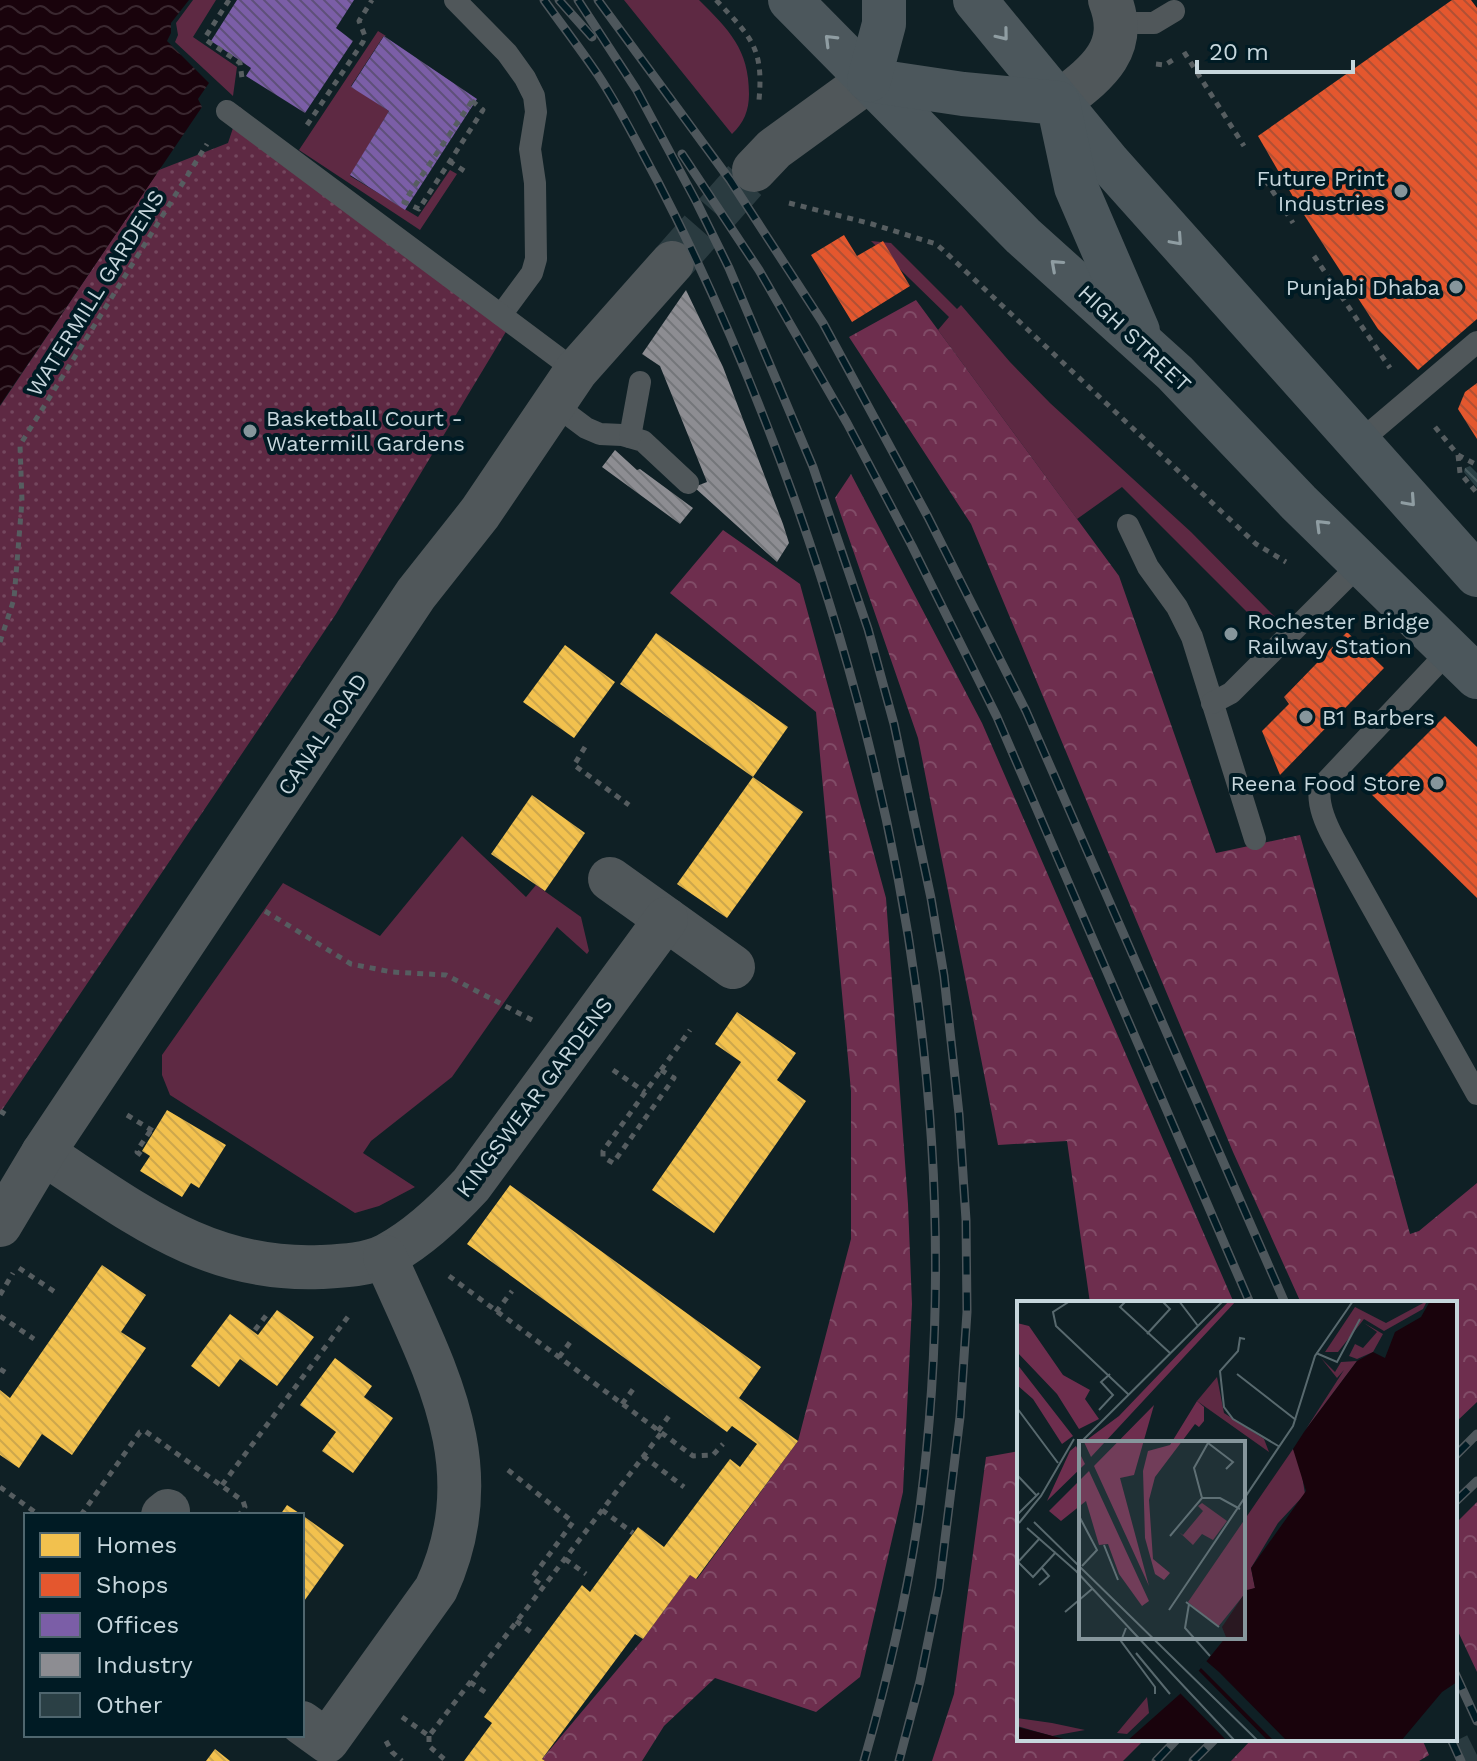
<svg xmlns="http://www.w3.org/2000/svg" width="1477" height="1761" font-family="'Work Sans',sans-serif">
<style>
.grass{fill:#5e2943}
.forest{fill:url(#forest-crowns)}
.park{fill:url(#park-dots)}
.water{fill:url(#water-waves)}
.homes{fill:url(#homes-back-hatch)}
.shops{fill:url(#shops-back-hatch)}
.offices{fill:url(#offices-back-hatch)}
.industry{fill:url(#industry-back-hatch)}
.building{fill:url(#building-back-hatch)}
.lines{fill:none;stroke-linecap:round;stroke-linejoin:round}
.street-tunnel{stroke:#2a3b40;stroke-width:44;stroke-dasharray:44 22;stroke-linecap:butt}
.secondary-tunnel{stroke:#2a3b40;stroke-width:44;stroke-dasharray:44 22;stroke-linecap:butt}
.path{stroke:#565d60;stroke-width:5;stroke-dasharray:6 6;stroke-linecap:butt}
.lane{stroke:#50575a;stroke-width:22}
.street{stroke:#50575a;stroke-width:44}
.primary{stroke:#4c575c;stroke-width:44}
.rail-casing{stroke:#4e575c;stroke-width:9}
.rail{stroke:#001b24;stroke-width:6;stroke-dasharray:18;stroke-linecap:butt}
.oneway{stroke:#8f9da2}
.poi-dot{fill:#86969c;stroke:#001b24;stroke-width:3}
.labels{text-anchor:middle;stroke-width:8;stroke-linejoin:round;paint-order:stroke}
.poi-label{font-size:22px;fill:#c6d6dc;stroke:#001b24;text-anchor:end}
.street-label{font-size:22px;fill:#c6d6dc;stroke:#001b24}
.inset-road{fill:none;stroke:#58696e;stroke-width:2}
.view{fill:#86969c;fill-opacity:0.15;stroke:#86969c;stroke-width:4}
.inset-edge{fill:none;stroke:#c6d6dc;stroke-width:4}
</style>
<defs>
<pattern id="forest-crowns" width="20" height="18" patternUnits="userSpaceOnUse" patternTransform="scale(2)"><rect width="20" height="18" fill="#6e2e4e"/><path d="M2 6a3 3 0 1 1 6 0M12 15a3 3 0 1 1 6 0" fill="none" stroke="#814c67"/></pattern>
<pattern id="park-dots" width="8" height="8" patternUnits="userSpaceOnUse" patternTransform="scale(2)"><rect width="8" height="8" fill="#5e2943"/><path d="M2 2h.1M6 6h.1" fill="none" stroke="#74475e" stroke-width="1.8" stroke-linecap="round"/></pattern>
<pattern id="water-waves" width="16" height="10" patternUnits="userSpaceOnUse" patternTransform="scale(2)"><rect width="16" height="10" fill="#19030c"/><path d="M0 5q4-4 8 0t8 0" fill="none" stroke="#39272f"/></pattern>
<pattern id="homes-back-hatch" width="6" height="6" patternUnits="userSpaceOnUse" patternTransform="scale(2)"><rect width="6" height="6" fill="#f2c14e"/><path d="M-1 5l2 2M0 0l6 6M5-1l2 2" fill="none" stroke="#cda74c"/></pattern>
<pattern id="shops-back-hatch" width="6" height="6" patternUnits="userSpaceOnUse" patternTransform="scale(2)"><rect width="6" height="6" fill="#e4572e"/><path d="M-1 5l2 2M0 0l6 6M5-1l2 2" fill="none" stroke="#b15034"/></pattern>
<pattern id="offices-back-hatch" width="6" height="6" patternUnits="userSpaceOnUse" patternTransform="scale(2)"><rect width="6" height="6" fill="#7b5ea7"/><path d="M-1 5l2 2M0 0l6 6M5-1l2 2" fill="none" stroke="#5e507a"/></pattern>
<pattern id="industry-back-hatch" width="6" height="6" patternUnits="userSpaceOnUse" patternTransform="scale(2)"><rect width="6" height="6" fill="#8d8d92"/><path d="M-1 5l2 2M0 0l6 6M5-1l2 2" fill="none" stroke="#74767a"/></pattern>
<pattern id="building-back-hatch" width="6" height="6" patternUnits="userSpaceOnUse" patternTransform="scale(2)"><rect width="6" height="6" fill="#2b4045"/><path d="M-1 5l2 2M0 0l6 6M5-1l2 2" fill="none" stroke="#485b5f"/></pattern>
</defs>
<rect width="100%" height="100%" fill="#0f2025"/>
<g class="grass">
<polygon points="193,0 216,0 193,37 237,67 233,96 175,42 178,35 176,23"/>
<path d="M624 0H699C729 30 749 49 749 94 749 110 744 123 732 134Z"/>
<polygon points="378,31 386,36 383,37 351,86 389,111 350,176 418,217 450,170 457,174 420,230 299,150"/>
<polygon points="871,241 891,243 957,309 961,305 1010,362 1050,403 1191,532 1278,620 1266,631 1122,487 1077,519 938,330 949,317"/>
<polygon points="462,836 526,897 536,885 581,917 589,951 587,954 557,927 452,1077 371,1141 363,1153 415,1187 379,1206 355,1213 170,1095 162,1075 162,1055 283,883 380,936"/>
</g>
<g class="forest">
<polygon points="916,300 1119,576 1216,853 1300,835 1410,1234 1419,1231 1477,1183 1477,1402 1455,1423 1455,1303 1301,1303 1233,1152 971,524 849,337"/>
<polygon points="851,474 982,723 1234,1303 1090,1303 1067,1141 998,1145 918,738 835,498"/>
<polygon points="723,530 800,584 886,898 908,1204 912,1304 903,1492 860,1677 816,1712 715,1678 664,1726 642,1761 545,1761 542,1759 643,1639 690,1575 697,1579 798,1441 851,1239 851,1091 816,712 670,593"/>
<polygon points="1019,1451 1019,1739 1145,1739 1123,1761 932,1761 954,1694 986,1457"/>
<polygon points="1477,1502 1477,1672 1455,1625 1455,1524"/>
<polygon points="1252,1739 1422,1739 1429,1755 1419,1761 1231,1761"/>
</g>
<polygon class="park" points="240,107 372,232 507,330 336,614 0,1113 0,406 159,170 228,143"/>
<polygon class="water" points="0,0 189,0 171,23 171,33 167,41 209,83 198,99 202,107 0,405"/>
<g class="homes">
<polygon points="656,633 788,727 753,777 620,684"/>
<polygon points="565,645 615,682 574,738 523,702"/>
<polygon points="753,777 803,812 727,918 677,884"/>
<polygon points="532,795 585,833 545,891 491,854"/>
<polygon points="737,1012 796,1053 777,1080 806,1101 714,1233 652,1190 741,1062 715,1044"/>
<polygon points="167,1110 226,1145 199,1188 191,1183 182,1197 140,1171 150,1156 142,1151"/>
<polygon points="510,1185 761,1367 739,1398 798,1441 696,1579 690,1575 643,1639 635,1634 542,1759 545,1761 464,1761 492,1723 484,1717 582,1585 590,1592 638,1527 664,1547 730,1459 740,1467 757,1444 732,1426 727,1432 467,1244"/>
<polygon points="102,1265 146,1295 121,1332 146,1348 72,1455 42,1434 19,1468 0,1455 0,1390 10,1398"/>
<polygon points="277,1310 314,1337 277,1386 240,1359 219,1387 191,1366 230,1314 258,1335"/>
<polygon points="335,1358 372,1386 364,1397 393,1418 353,1473 322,1451 336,1432 300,1405"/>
<polygon points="287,1505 302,1515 280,1515"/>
<polygon points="302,1515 344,1545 302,1604"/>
<polygon points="215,1749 230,1761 206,1761"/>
</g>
<g class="shops">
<polygon points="1452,0 1471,0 1477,8 1477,319 1418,370 1378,329 1299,207 1258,136"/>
<polygon points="844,235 857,256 883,241 910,286 852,322 811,255"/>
<polygon points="1477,383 1477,439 1458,409 1465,392"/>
<polygon points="1347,632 1384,668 1280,775 1262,731 1289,704 1284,697"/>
<polygon points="1445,716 1477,747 1477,898 1369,792"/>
</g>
<g class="offices">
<polygon points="237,0 354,0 336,28 353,41 305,113 246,76 251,68 211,41"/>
<polygon points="384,36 477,99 405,210 350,175 389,111 351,87"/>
</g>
<g class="industry">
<polygon points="686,290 723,367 783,524 789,543 777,562 694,487 707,482 660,366 642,354"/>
<polygon points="615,450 637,470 640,469 693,508 680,524 602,467"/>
</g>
<polygon class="building" points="1470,466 1477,473 1477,488 1464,472 1465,468"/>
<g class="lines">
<polyline class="street-tunnel" points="672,263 754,170"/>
<polyline class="secondary-tunnel" points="1465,1761 1477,1755"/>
<g class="path">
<polyline points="229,0 206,36 206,40 240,63 242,78"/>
<path d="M716 0C750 36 764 47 759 100"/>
<polyline points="1184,52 1244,146"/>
<polyline points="1156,64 1165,65 1176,58"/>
<polygon points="472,101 483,110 419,209 404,202"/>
<polyline points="307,125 363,42 365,36 359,21 372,0"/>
<polyline points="449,161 466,172"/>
<polyline points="1259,170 1293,223"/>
<polyline points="789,203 872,224 936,244 943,250 1256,544 1286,562"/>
<polyline points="1314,256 1390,368"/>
<polyline points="1435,427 1458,455 1477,465"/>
<polyline points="1458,455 1460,473 1477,493"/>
<polyline points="0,642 14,599 22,501 20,445 207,144"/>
<polyline points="585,747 574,765 629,805"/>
<polyline points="265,911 351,964 392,972 446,975 532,1020"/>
<polyline points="613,1070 645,1092"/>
<polygon points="661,1070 674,1078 613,1163 603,1157 603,1151"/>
<polyline points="661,1070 690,1030"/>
<polyline points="0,1111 10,1117"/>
<polyline points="127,1115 153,1131"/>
<polyline points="141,1155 137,1152 138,1149 151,1130"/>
<polyline points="19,1268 58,1294"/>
<polyline points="449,1276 693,1456 713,1455 723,1444"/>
<polyline points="0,1295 13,1273"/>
<polyline points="496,1312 512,1291"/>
<polyline points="0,1316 34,1339"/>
<polyline points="255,1330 268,1313"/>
<polyline points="559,1357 571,1341"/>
<polyline points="0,1369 8,1374"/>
<polyline points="622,1404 634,1388"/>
<polyline points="658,1431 672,1412"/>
<polyline points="643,1456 684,1487"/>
<polyline points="508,1470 573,1522 532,1578 543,1586"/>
<polyline points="222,1485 350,1314"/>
<polyline points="0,1487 39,1515"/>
<polyline points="602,1510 633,1533"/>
<polyline points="81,1515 140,1432 145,1431 243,1501 245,1507 239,1515"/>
<polyline points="565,1559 586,1574"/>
<polyline points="516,1621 532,1633"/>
<polyline points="470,1682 485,1692"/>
<polyline points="402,1717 429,1736 662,1432"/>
<polyline points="429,1736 429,1746 444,1759"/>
<polyline points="386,1741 392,1752 402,1761"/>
</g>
<g class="lane">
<polyline points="455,0 507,53 525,78 534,96 536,112 530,149 535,183 536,259 532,273 501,315"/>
<polyline points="1116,23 1154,23 1174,11"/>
<polyline points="227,111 576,371"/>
<polyline points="554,404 586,428 600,434 622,435 643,441 688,483"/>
<polyline points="630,437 640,382"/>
<polyline points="1358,443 1477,342"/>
<polyline points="1128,525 1148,567 1177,607 1192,637 1255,839"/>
<path d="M1449 651 1320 788C1317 805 1326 824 1334 839L1477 1094"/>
<polyline points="1212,703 1231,693 1360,564"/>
</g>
<g class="street">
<path d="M1058 103C1094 75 1130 51 1110 0"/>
<polyline points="754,170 774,149 869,80"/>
<polyline points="610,879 733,967"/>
<path d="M43 1153C134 1212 206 1272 321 1267 342 1266 368 1265 387 1255 419 1238 447 1211 471 1185L666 919"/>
<polyline points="0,1225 43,1153 416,594 480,513 576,371 672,263"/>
<polyline points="163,1515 168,1511"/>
<path d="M302 1723 327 1741 436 1589C493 1466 434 1369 385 1257"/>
</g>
<g class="primary">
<polyline points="790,0 1023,236 1175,373 1299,503 1477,677"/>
<polyline points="975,0 1109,163 1477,575"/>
<polyline points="869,80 963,94 1058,103 1076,187 1138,331"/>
<polyline points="869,80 884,24 884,0"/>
</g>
<defs>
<g id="rail">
<path d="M544 0C562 25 581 50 598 75 620 108 638 145 657 180 710 282 754 387 793 495 909 819 965 1165 920 1507 908 1593 888 1678 864 1761"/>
<polyline points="559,0 592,37"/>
<polyline points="578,0 636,89 697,203 729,268 813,467 868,629 894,724 931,898 944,976 959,1114 966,1220 967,1312 960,1417 939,1588 920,1681 899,1761"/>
<polyline points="598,0 730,180 823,323 928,517 1026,711 1285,1303"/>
<polyline points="682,154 759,270 847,423 912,546 997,717 1250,1303"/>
<polyline points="1455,1456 1477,1434"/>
<polyline points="1455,1502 1477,1481"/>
<polyline points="1455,1673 1477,1721"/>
<polyline points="1451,1739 1461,1761"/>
<polyline points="1156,1761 1177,1739"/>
<polyline points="1193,1761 1215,1739"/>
</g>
</defs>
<use href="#rail" class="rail-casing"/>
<use href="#rail" class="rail"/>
</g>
<defs><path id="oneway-chevron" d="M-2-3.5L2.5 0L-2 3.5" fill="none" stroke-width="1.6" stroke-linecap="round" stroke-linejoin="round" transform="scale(2)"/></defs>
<g class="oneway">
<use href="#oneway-chevron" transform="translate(1003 35) rotate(51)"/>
<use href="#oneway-chevron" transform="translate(830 40) rotate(-135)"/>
<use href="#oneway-chevron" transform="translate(1177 240) rotate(48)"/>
<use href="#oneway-chevron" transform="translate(1056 265) rotate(-138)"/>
<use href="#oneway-chevron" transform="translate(1410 501) rotate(48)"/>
<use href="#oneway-chevron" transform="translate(1321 525) rotate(-135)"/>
</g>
<g class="poi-dot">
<circle cx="1401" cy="191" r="8"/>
<circle cx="1456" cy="287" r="8"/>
<circle cx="250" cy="431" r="8"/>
<circle cx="1231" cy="634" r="8"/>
<circle cx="1306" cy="717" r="8"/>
<circle cx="1437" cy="783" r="8"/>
</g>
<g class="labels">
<g class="poi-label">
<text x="1385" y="186">Future Print<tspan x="1385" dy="25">Industries</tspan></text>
<text x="1440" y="295">Punjabi Dhaba</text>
<text x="266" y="426" text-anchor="start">Basketball Court -<tspan x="266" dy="25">Watermill Gardens</tspan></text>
<text x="1247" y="629" text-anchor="start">Rochester Bridge<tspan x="1247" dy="25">Railway Station</tspan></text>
<text x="1322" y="725" text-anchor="start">B1 Barbers</text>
<text x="1421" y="791">Reena Food Store</text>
</g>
<g class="street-label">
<text transform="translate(95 293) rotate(-58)" y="8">WATERMILL GARDENS</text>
<text transform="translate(1135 338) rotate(43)" y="8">HIGH STREET</text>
<text transform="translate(322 734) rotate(-56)" y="8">CANAL ROAD</text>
<text transform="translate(534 1097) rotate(-53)" y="8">KINGSWEAR GARDENS</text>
</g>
</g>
<g transform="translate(1017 1301)">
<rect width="440" height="440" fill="#0f2025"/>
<path d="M410 0 406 8 367 30 347 18 321 51H308L338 6 369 22ZM304 57 318 71 324 61 340 60 289 128 327 69 320 77ZM200 76 207 112 247 138 252 151 180 100ZM185 202 210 220 196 239 185 233 176 244 162 231 166 234 186 210 181 205ZM130 396 132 412 110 433 100 432ZM0 417 35 422 68 429 35 435 0 425Z" fill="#5e2943"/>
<path d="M212 0H219L74 156 67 141 102 115ZM0 22 12 25 46 74 73 89 68 98 82 118 62 128 40 93 0 51ZM0 63 56 135 45 143 16 98 0 84ZM180 100 187 106V120L182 126 178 123 138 176 132 199 136 258 153 272 147 279 138 273 128 237 126 170 131 150 153 144ZM137 104 117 174 103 177 132 285 77 165ZM59 145 68 163 30 200 53 150ZM72 170 132 300 125 305 102 273 91 243 82 244 69 200 44 220 32 210Z" fill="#6e2e4e"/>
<path d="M276 148 282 156 288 193 261 222 234 267 238 287 230 290 201 326 171 301Z" fill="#5e2943"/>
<path d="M347 22 366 33 356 51 340 58 332 55 338 43 346 47 360 31Z" fill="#5e2943"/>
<path d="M413 0H440V381L425 391 384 440H110L163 393 209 336 205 326 230 289 238 287 234 267 289 190 276 148 287 131 340 60 356 51 368 57 378 31 404 16ZM0 426 28 433 54 440H0Z" fill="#19030c"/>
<path d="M188 359 202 371 270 440H257L182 365ZM181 369 251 440H210L162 391Z" fill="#0f2025"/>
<path class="inset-road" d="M53 0 36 11 39 25 112 94M109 0 103 6 153 52M162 0 181 25M130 33 153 8 145 0M228 38 223 37 221 50 203 70 207 106 216 118 263 146M299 52 320 61 343 18M220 73 279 119M0 107 41 162M82 109 96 94 84 81 93 73M66 139 206 0M0 174 20 195M185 197 177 167 191 142 216 161 209 168M61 213 80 249 65 265M0 214 22 192M17 221 241 440M2 222 24 195 57 138M10 227 59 270 218 440M153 235 185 197H203L223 208M23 237 1 261 16 276 39 251M87 244 101 279M22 284 32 275 25 267M169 301 202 326M172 303 168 327 193 355M152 309 276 125 298 55 336 0M48 311 75 288M109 327 104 340 138 386V393M119 352 153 393"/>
<path class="view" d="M62 140H228V338H62Z"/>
<rect width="440" height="440" class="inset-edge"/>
</g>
<rect x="24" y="1513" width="280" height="224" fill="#001b24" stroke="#4f666e" stroke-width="2"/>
<rect x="40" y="1533" width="40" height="24" fill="#f2c14e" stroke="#4f666e" stroke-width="2"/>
<text x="96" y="1553" font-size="24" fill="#c6d6dc">Homes</text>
<rect x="40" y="1573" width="40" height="24" fill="#e4572e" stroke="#4f666e" stroke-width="2"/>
<text x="96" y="1593" font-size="24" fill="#c6d6dc">Shops</text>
<rect x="40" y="1613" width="40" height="24" fill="#7b5ea7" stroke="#4f666e" stroke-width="2"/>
<text x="96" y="1633" font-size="24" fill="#c6d6dc">Offices</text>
<rect x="40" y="1653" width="40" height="24" fill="#8d8d92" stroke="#4f666e" stroke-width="2"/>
<text x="96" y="1673" font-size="24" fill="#c6d6dc">Industry</text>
<rect x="40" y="1693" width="40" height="24" fill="#2b4045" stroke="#4f666e" stroke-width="2"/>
<text x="96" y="1713" font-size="24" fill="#c6d6dc">Other</text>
<path d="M1197 60v12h156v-12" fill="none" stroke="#c6d6dc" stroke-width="4"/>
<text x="1209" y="60" font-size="24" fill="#c6d6dc" stroke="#001b24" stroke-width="6" paint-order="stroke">20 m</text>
</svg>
